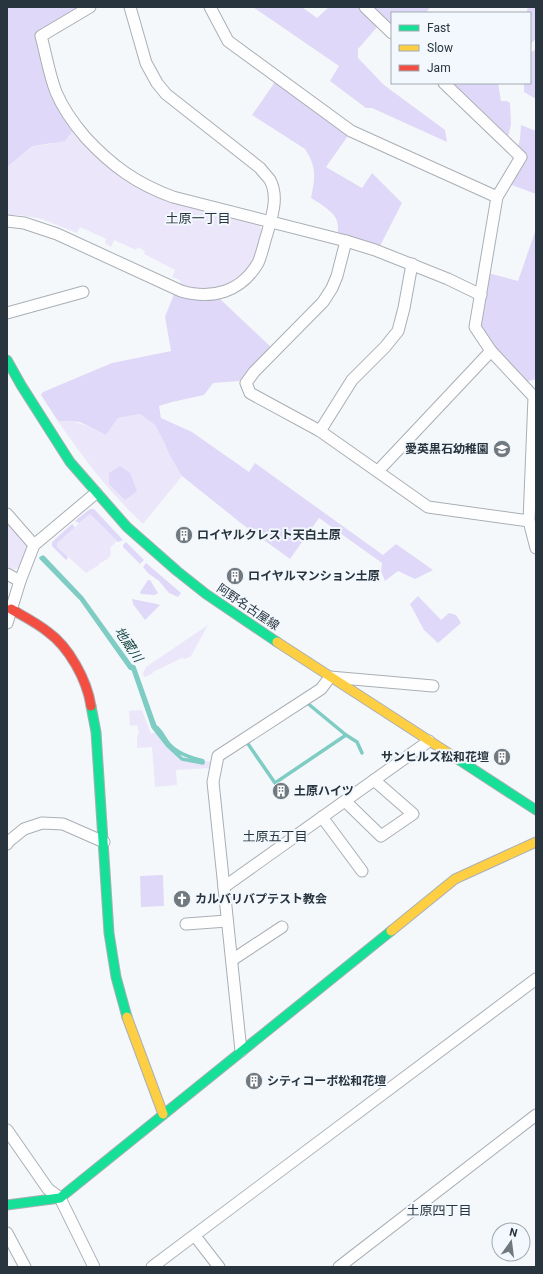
<svg xmlns="http://www.w3.org/2000/svg" width="543" height="1274" font-family="Roboto,'Noto Sans JP',sans-serif">
<style>
.green{fill:#ebe6f9}
.forest{fill:#e0d8f8}
.lines{fill:none;stroke-linecap:round;stroke-linejoin:round}
.stream{stroke:#7eccc3;stroke-width:3.5}
.street-casing{stroke:#a9afb5;stroke-width:13}
.fast-casing{stroke:#a9afb5;stroke-width:11}
.slow-casing{stroke:#a9afb5;stroke-width:11}
.jam-casing{stroke:#a9afb5;stroke-width:11}
.street{stroke:#fefefe;stroke-width:11}
.fast{stroke:#16e098;stroke-width:9}
.slow{stroke:#ffcf43;stroke-width:9}
.jam{stroke:#f24e42;stroke-width:9}
.labels{text-anchor:middle;stroke-width:4;stroke-linejoin:round;paint-order:stroke}
.poi-label{font-size:12px;font-weight:bold;fill:#28343e;stroke:#f2f8fd;text-anchor:start}
.street-label{font-size:12px;fill:#28343e;stroke:#f2f8fd}
.neighbourhood-label{font-size:13px;fill:#28343e;stroke:#f2f8fd}
.water-label{font-size:13px;font-style:italic;fill:#0d3f39;stroke:#f2f8fd}
</style>
<rect width="100%" height="100%" fill="#f5f8fa"/>
<g class="green">
<path d="M73 130 97 157 117 174 139 187 259 224 263 232C259 245 256 259 247 270 242 277 228 286 219 290 210 293 188 290 180 284V280L172 277 175 270 144 254 145 251 138 247 136 250 114 240 111 247 105 243 106 239 80 227 77 233 42 219 19 215H7V167L34 146 50 144Z"/>
<path d="M140 414 155 425 164 442 170 456 182 476 143 524C110 493 83 458 58 421 78 420 87 426 106 435L118 418Z"/>
<path d="M90 514 117 541 110 548C113 558 107 559 99 564V565L86 573 57 547V542Z"/>
<polygon points="7,521 27,546 19,568 13,570 7,567"/>
<polygon points="208,625 191,656 185,659 182,658 153,672 152,674 144,677 143,673 146,667"/>
<polygon points="142,710 151,734 158,731 167,745 182,759 202,763 203,761 214,762 213,768 176,770 177,785 155,787 152,747 137,748 137,737 139,733 137,725 130,726 129,711"/>
</g>
<g class="forest">
<polygon points="7,7 80,7 36,33 43,60 73,130 65,141 33,146 7,167"/>
<polygon points="253,7 302,7 317,18 329,7 358,7 378,26 358,49 358,58 384,85 445,130 447,142 372,108 366,108 330,81 339,66"/>
<polygon points="372,7 430,7 426,13 392,13 392,27"/>
<polygon points="528,7 536,7 536,39 530,44 530,13 526,13"/>
<polygon points="536,49 536,99 524,92 524,83 530,83 530,53"/>
<path d="M275 82 350 133 326 167 362 188 372 173 402 203 380 246 338 234C338 228 338 221 335 217 331 210 318 202 311 198 315 178 317 167 305 149L252 115Z"/>
<polygon points="450,83 498,83 501,101 507,101 510,103 511,124 508,138"/>
<polygon points="521,125 536,131 536,194 509,184 520,139"/>
<polygon points="536,229 536,379 525,382 494,349 479,326 488,273 518,281"/>
<path d="M174 294C190 300 202 301 219 298L272 348 239 381 213 383 204 395 172 402 159 406 161 418 192 432 249 472 255 463 383 555 396 544 433 570 415 579 398 571 385 581 381 571 382 563 319 518 290 559 242 524 182 476 170 456 164 442 155 425 140 414 118 418 106 435 80 422 68 421H58L41 395 43 392 112 363 171 351 165 317Z"/>
<polygon points="120,466 130,473 137,491 125,500 109,484 109,473"/>
<polygon points="90,509 94,509 123,540 118,542 90,514 79,523 75,521"/>
<polygon points="72,524 74,526 74,528 57,543 57,547 67,556 68,558 66,560 52,546 52,542"/>
<polygon points="126,542 144,560 140,564 123,547 123,545"/>
<polygon points="146,563 181,593 178,597 169,593 159,581 148,573 143,567"/>
<polygon points="148,580 150,580 158,593 155,595 141,594 140,592"/>
<polygon points="418,596 441,620 449,613 456,615 461,623 438,643 424,630 410,604"/>
<polygon points="132,599 157,604 160,605 145,620 133,604"/>
<polygon points="163,875 164,906 141,907 140,876"/>
</g>
<g class="lines">
<g class="stream">
<path d="M43 557 82 598 131 666 134 667 155 726C162 731 164 738 169 744 178 754 190 757 203 761V763L182 759 167 745 153 727 133 669 130 668 81 599 41 558Z"/>
<polyline points="306,702 346,735"/>
<polyline points="246,741 275,783 346,735 357,742 362,753"/>
</g>
<defs>
<g id="street">
<path d="M90 7 41 36C46 54 49 74 56 92 63 109 74 124 86 138 112 166 137 184 173 197L346 241 375 250 448 279 481 295"/>
<polyline points="210,7 228,41 351,131 497,197"/>
<polyline points="365,7 392,33"/>
<polyline points="444,83 521,157 497,197 475,327 491,351 534,397 529,521 536,548"/>
<path d="M7 221 24 223 57 234 181 291C212 300 241 292 258 263 262 254 264 243 267 234 272 216 279 197 270 180 267 176 263 172 260 168L166 94 157 83 146 63 130 7"/>
<polyline points="346,241 337,276 332,288 323,302 254,372 246,383 250,393 320,431 428,507 529,521"/>
<polyline points="7,313 83,292"/>
<polyline points="320,431 352,380 385,347 398,331 404,308 412,264"/>
<polyline points="378,471 491,351"/>
<polyline points="7,514 34,545"/>
<polyline points="7,574 20,581"/>
<polyline points="7,623 20,581 34,545 96,493"/>
<polyline points="345,801 381,836 413,814 374,780"/>
<polyline points="322,817 362,871"/>
<polyline points="7,844 8,842 24,829 42,823 63,824 104,842"/>
<polyline points="224,887 429,741"/>
<polyline points="186,924 227,921"/>
<polyline points="232,960 282,927"/>
<polyline points="241,1051 213,782 218,756 321,689 330,677 433,686"/>
<polyline points="7,1130 48,1189 60,1198 94,1267"/>
<polyline points="7,1233 25,1267"/>
<polyline points="195,1236 219,1267"/>
<polyline points="152,1267 536,979"/>
<polyline points="339,1267 536,1115"/>
</g>
<g id="fast">
<polyline points="7,360 21,385 70,462 127,527 177,571 206,594 277,642"/>
<polyline points="91,706 96,732 109,933 116,977 127,1017"/>
<polyline points="456,758 536,810"/>
<polyline points="7,1205 60,1198 391,931"/>
</g>
<g id="slow">
<polyline points="277,642 456,758"/>
<polyline points="391,931 455,879 536,842"/>
<polyline points="127,1017 163,1114"/>
</g>
<path id="jam" d="M11 609C23 616 37 623 48 632 69 647 87 680 91 706"/>
</defs>
<use href="#street" class="street-casing"/>
<use href="#fast" class="fast-casing"/>
<use href="#slow" class="slow-casing"/>
<use href="#jam" class="jam-casing"/>
<use href="#street" class="street"/>
<use href="#fast" class="fast"/>
<use href="#slow" class="slow"/>
<use href="#jam" class="jam"/>
</g>
<defs>
<symbol id="school-disc" viewBox="-11 -11 22 22"><circle r="9.5" fill="#707980" stroke="#f2f8fd"/><path d="M0-5L7-2L0 1L-7-2ZM-4 1L0 2.5L4 1V4Q0 6-4 4Z" fill="#fff"/></symbol>
<symbol id="building-disc" viewBox="-11 -11 22 22"><circle r="9.5" fill="#707980" stroke="#f2f8fd"/><path d="M-4-6H4V6H1V3H-1V6H-4ZM-2.5-4.3h1.7v1.8h-1.7ZM.8-4.3h1.7v1.8H.8ZM-2.5-1h1.7V.8h-1.7ZM.8-1h1.7V.8H.8Z" fill="#fff"/></symbol>
<symbol id="church-disc" viewBox="-11 -11 22 22"><circle r="9.5" fill="#707980" stroke="#f2f8fd"/><path d="M-1.2-6h2.4v3.5h3.3v2.4h-3.3V6h-2.4V-.1h-3.3v-2.4h3.3Z" fill="#fff"/></symbol>
</defs>
<g fill-rule="evenodd">
<use href="#school-disc" x="492" y="439" width="20" height="20"/>
<use href="#building-disc" x="174" y="525" width="20" height="20"/>
<use href="#building-disc" x="225" y="566" width="20" height="20"/>
<use href="#building-disc" x="492" y="747" width="20" height="20"/>
<use href="#building-disc" x="271" y="781" width="20" height="20"/>
<use href="#church-disc" x="172" y="889" width="20" height="20"/>
<use href="#building-disc" x="244" y="1071" width="20" height="20"/>
</g>
<g class="labels">
<g class="poi-label">
<text x="489" y="453" text-anchor="end">愛英黒石幼稚園</text>
<text x="197" y="539">ロイヤルクレスト天白土原</text>
<text x="248" y="580">ロイヤルマンション土原</text>
<text x="489" y="761" text-anchor="end">サンヒルズ松和花壇</text>
<text x="294" y="795">土原ハイツ</text>
<text x="195" y="903">カルバリバプテスト教会</text>
<text x="267" y="1085">シティコーポ松和花壇</text>
</g>
<g class="street-label">
<text transform="translate(248 607) rotate(34)" y="4">阿野名古屋線</text>
</g>
<g class="neighbourhood-label">
<text x="198" y="223">土原一丁目</text>
<text x="275" y="841">土原五丁目</text>
<text x="439" y="1215">土原四丁目</text>
</g>
<g class="water-label">
<text transform="translate(129 644) rotate(56)" y="5">地蔵川</text>
</g>
</g>
<rect width="543" height="1274" fill="none" stroke="#28343e" stroke-width="16"/>
<rect x="391" y="12" width="140" height="72" fill="#f2f8fd" stroke="#a1aab1"/>
<rect x="399" y="25" width="20" height="6" fill="#16e098" stroke="#a1aab1"/>
<text x="427" y="32" font-size="12" fill="#28343e">Fast</text>
<rect x="399" y="45" width="20" height="6" fill="#ffcf43" stroke="#a1aab1"/>
<text x="427" y="52" font-size="12" fill="#28343e">Slow</text>
<rect x="399" y="65" width="20" height="6" fill="#f24e42" stroke="#a1aab1"/>
<text x="427" y="72" font-size="12" fill="#28343e">Jam</text>
<g transform="translate(511 1242) rotate(14)"><circle r="19" fill="#f2f8fd" stroke="#a1aab1"/>
<path d="M0-3L7 15L0 10L-7 15Z" fill="#707980"/>
<text y="-6" font-size="11" font-weight="bold" text-anchor="middle" fill="#28343e">N</text>
</g>
</svg>
